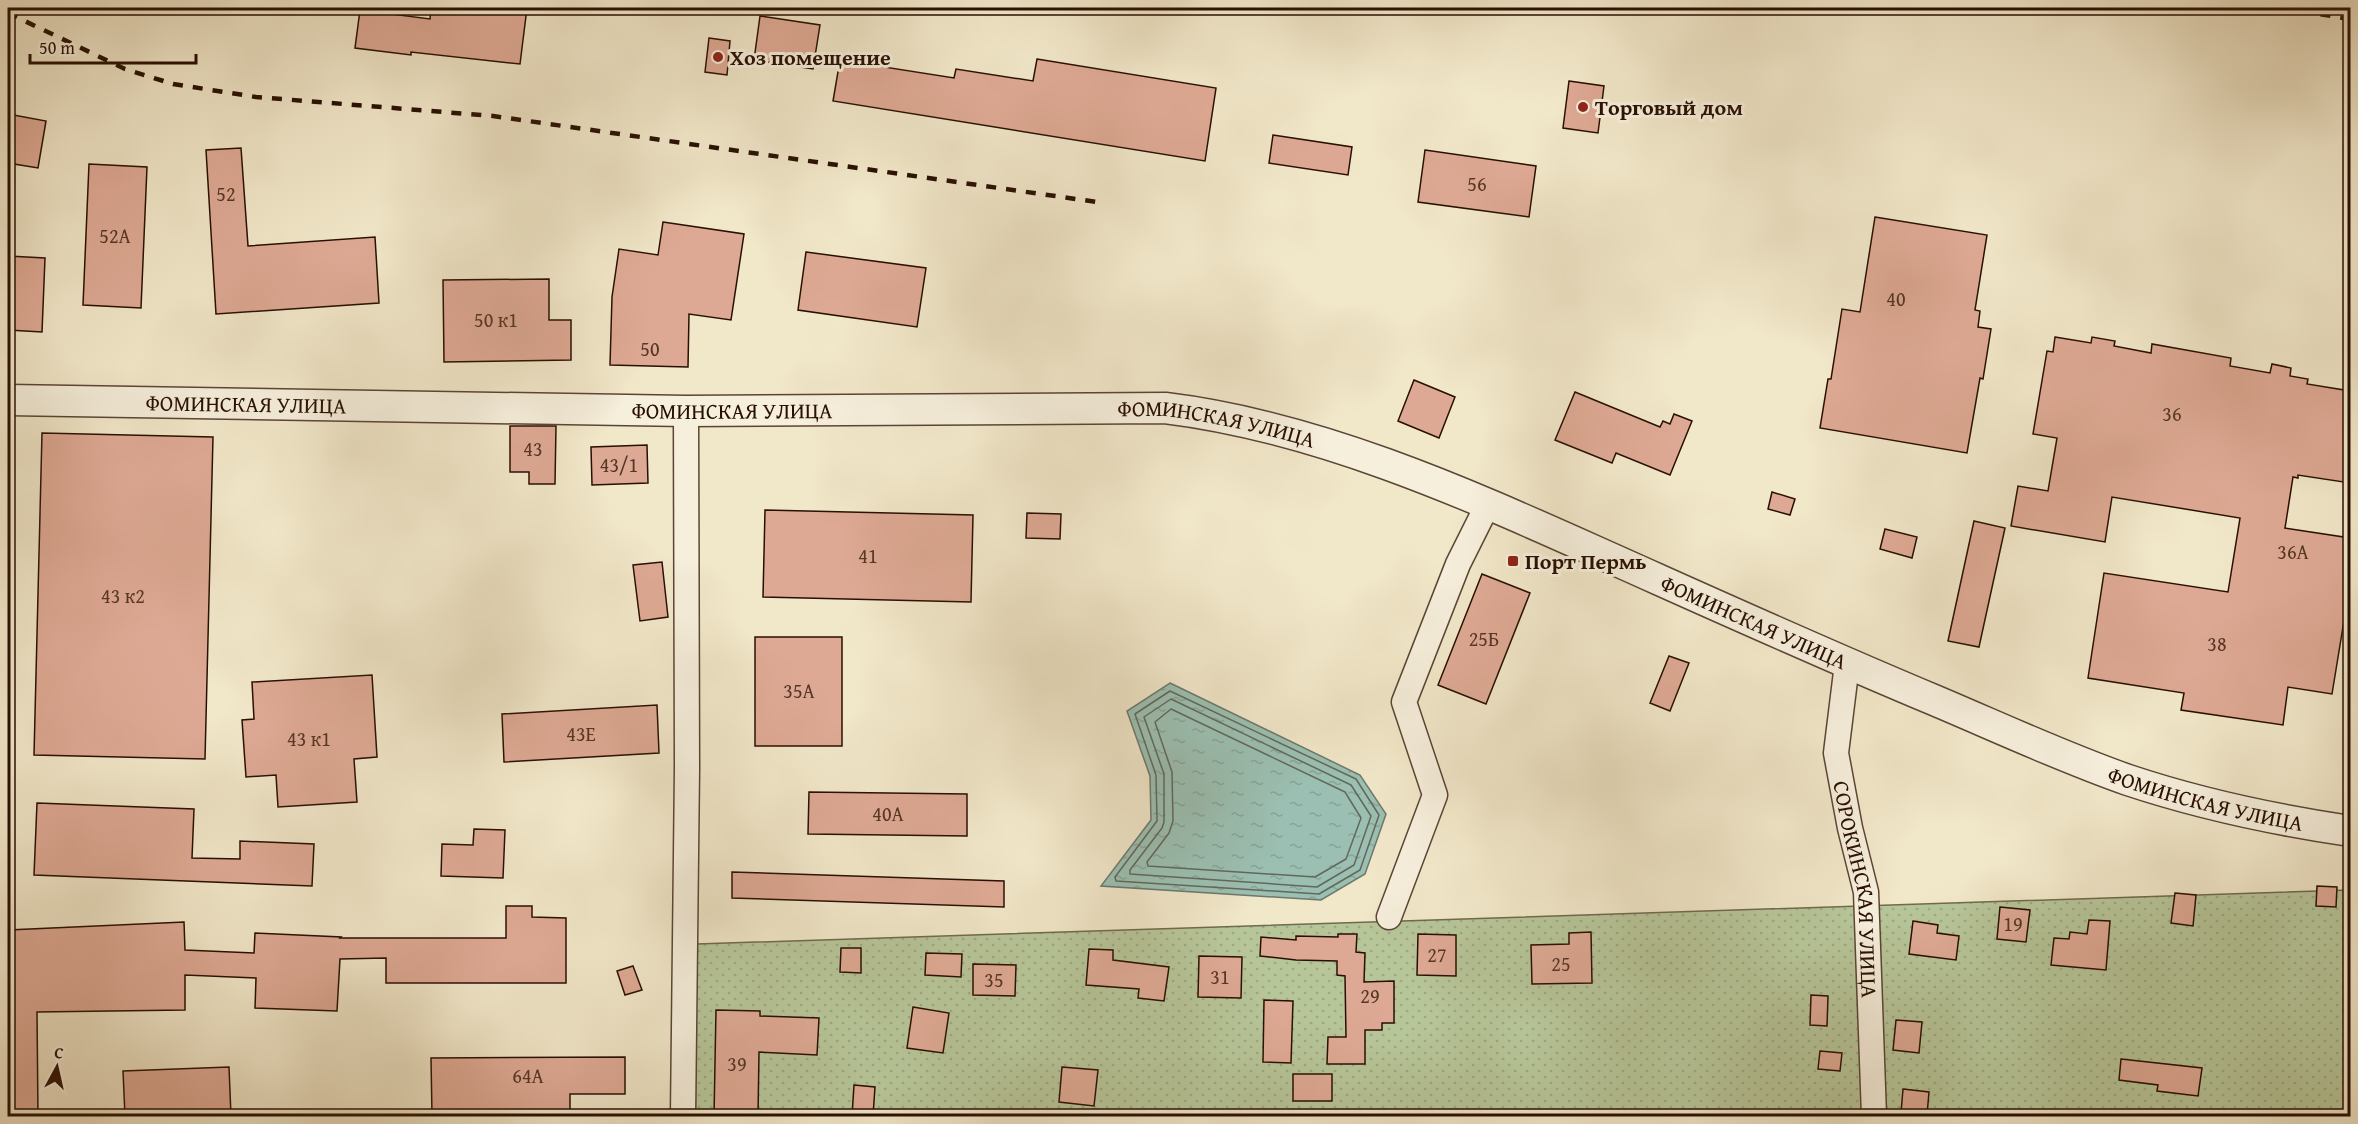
<svg xmlns="http://www.w3.org/2000/svg" width="2358" height="1124" font-family="'Gentium Book Plus',serif">
<style>
.garden{fill:url(#garden-dots);stroke:#706a4e;stroke-width:1.5}
.water{fill:url(#water-ripples);stroke:#6d796c;stroke-width:1.5}
.lines{fill:none;stroke-linecap:round;stroke-linejoin:round}
.shore{stroke:#62685a;stroke-width:1.5}
.building{fill:#dea994;stroke:#280f02;stroke-width:1.5}
.minor-casing{stroke:#5a4534;stroke-width:27}
.tertiary-casing{stroke:#5a4534;stroke-width:33}
.minor{stroke:#f6efdc;stroke-width:24}
.tertiary{stroke:#f6efdc;stroke-width:30}
.rail{stroke:#280f02;stroke-width:4.5;stroke-dasharray:10 10;stroke-linecap:butt}
.poi-dot{fill:#8f2418;stroke:#f6efdc;stroke-width:2}
.labels{text-anchor:middle;stroke-width:6;stroke-linejoin:round;paint-order:stroke}
.number-label{font-size:20px;fill:#563626}
.poi-label{font-size:22px;font-weight:bold;fill:#280f02;stroke:#f6efdc;text-anchor:start}
.street-label{font-size:22px;fill:#280f02;stroke:#f6efdc}
</style>
<defs>
<pattern id="garden-dots" width="8" height="8" patternUnits="userSpaceOnUse" patternTransform="scale(1.5)"><rect width="8" height="8" fill="#b7c699"/><path d="M2 2h.1M6 6h.1" fill="none" stroke="#9da982" stroke-width="1.8" stroke-linecap="round"/></pattern>
<pattern id="water-ripples" width="26" height="14" patternUnits="userSpaceOnUse" patternTransform="scale(1.5)"><rect width="26" height="14" fill="#9bc0b3"/><path d="M2 4q2-2 4 0t4 0M15 11q2-2 4 0t4 0" fill="none" stroke="#86a498"/></pattern>
</defs>
<rect width="100%" height="100%" fill="#f1e7c9"/>
<filter id="stains"><feTurbulence type="fractalNoise" baseFrequency=".00333" numOctaves="4"/><feColorMatrix values="0 0 0 0 .2 0 0 0 0 .09 0 0 0 0 .02 0 0 0 .5 -.17"/></filter>
<radialGradient id="worn" r=".72"><stop offset=".6" stop-color="#630" stop-opacity="0"/><stop offset="1" stop-color="#630" stop-opacity=".3"/></radialGradient>
<polygon class="garden" points="2350,890 2350,1116 694,1116 697,944"/>
<polygon class="water" points="1170,683 1360,775 1386,814 1365,874 1321,900 1101,886 1151,820 1150,776 1127,711"/>
<g class="lines">
<g class="shore">
<polygon points="1170,691 1356,779 1379,815 1360,870 1319,894 1116,881 1115,877 1157,821 1156,775 1135,714"/>
<polygon points="1171,699 1351,785 1371,816 1354,865 1317,887 1130,874 1130,870 1162,828 1164,822 1164,774 1144,717"/>
<polygon points="1171,709 1345,792 1361,818 1346,859 1315,877 1148,866 1147,862 1169,833 1173,821 1172,772 1155,722"/>
</g>
</g>
<g class="building">
<polygon points="431,8 527,8 520,64 411,52 411,55 355,48 360,10 430,19"/>
<polygon points="760,16 820,25 813,69 754,60"/>
<polygon points="709,38 730,41 727,75 705,72"/>
<polygon points="1037,59 1216,88 1205,161 833,101 840,60 954,78 956,69 1033,81"/>
<polygon points="1569,81 1604,86 1598,133 1563,128"/>
<polygon points="8,114 46,121 38,168 8,163"/>
<polygon points="1273,135 1352,147 1348,175 1269,163"/>
<polygon points="241,148 248,246 375,237 379,303 216,314 206,150"/>
<polygon points="1425,150 1536,166 1529,217 1418,202"/>
<polygon points="89,164 147,167 141,308 83,305"/>
<polygon points="1875,217 1987,235 1975,310 1980,311 1978,327 1991,329 1983,379 1980,378 1967,453 1820,428 1828,379 1831,379 1842,309 1860,312"/>
<polygon points="663,222 744,234 731,320 689,314 688,367 610,365 612,297 619,249 658,255"/>
<polygon points="806,252 926,268 917,327 798,310"/>
<polygon points="8,256 45,258 42,332 8,330"/>
<polygon points="549,279 549,320 571,320 571,360 444,362 443,280"/>
<polygon points="2055,337 2091,343 2092,337 2115,341 2114,346 2151,353 2152,344 2231,358 2230,366 2270,373 2272,364 2291,368 2290,376 2308,379 2307,384 2350,391 2350,483 2298,475 2298,478 2293,477 2285,528 2350,538 2350,584 2332,694 2288,687 2283,725 2181,710 2184,693 2088,678 2104,573 2228,592 2240,518 2112,497 2105,542 2011,526 2018,486 2048,491 2057,438 2033,434 2047,351 2053,352"/>
<polygon points="1414,380 1455,397 1439,438 1398,421"/>
<polygon points="1575,392 1660,427 1663,421 1670,424 1674,414 1692,421 1670,475 1616,453 1612,463 1555,440"/>
<polygon points="510,426 556,426 555,484 529,484 529,472 510,472"/>
<polygon points="42,433 213,437 205,759 34,755"/>
<polygon points="647,445 648,483 592,485 591,447"/>
<polygon points="1772,492 1795,499 1790,515 1768,509"/>
<polygon points="765,510 973,515 971,602 763,597"/>
<polygon points="1027,513 1061,514 1060,539 1026,538"/>
<polygon points="1974,521 2005,528 1979,647 1948,641"/>
<polygon points="1885,529 1917,537 1912,558 1880,549"/>
<polygon points="662,562 668,617 640,621 633,565"/>
<polygon points="1482,574 1530,593 1486,704 1438,685"/>
<rect x="755" y="637" width="87" height="109"/>
<polygon points="1669,656 1689,663 1670,711 1650,703"/>
<polygon points="372,675 377,757 354,759 357,802 278,807 276,775 246,777 242,720 254,719 252,682"/>
<polygon points="657,705 659,753 504,762 502,714"/>
<polygon points="809,792 967,794 967,836 808,834"/>
<polygon points="37,803 194,809 192,858 240,859 240,841 314,844 312,886 34,875"/>
<polygon points="474,829 505,830 503,878 441,876 442,844 473,845"/>
<polygon points="732,872 1004,881 1004,907 732,898"/>
<polygon points="2317,886 2337,887 2336,907 2316,906"/>
<polygon points="2175,893 2196,895 2193,926 2171,923"/>
<polygon points="506,906 532,906 532,917 566,918 566,983 386,983 386,958 340,959 337,1011 255,1008 256,978 185,975 185,1010 37,1012 38,1116 8,1116 8,930 184,922 185,950 254,953 255,933 341,937 340,938 506,938"/>
<polygon points="2000,907 2030,910 2026,942 1997,939"/>
<polygon points="2089,920 2110,921 2106,970 2051,965 2054,938 2069,939 2070,932 2087,934"/>
<polygon points="1913,921 1938,925 1937,933 1959,936 1956,960 1909,954"/>
<polygon points="1591,932 1592,983 1532,984 1531,945 1569,944 1569,933"/>
<polygon points="1338,934 1357,934 1356,952 1365,953 1364,982 1394,981 1394,1023 1382,1023 1382,1030 1365,1030 1365,1064 1327,1064 1328,1037 1346,1037 1345,976 1337,975 1337,961 1296,960 1260,956 1261,937 1296,940 1296,936 1338,937"/>
<polygon points="1418,934 1456,935 1456,976 1417,975"/>
<polygon points="841,948 861,948 861,973 840,972"/>
<polygon points="1089,949 1113,950 1113,960 1169,967 1164,1001 1138,998 1139,989 1086,985"/>
<polygon points="926,953 962,954 961,977 925,975"/>
<polygon points="1199,956 1242,957 1241,998 1198,997"/>
<polygon points="973,964 1016,965 1015,996 973,995"/>
<polygon points="633,966 642,990 625,995 617,971"/>
<polygon points="1811,995 1828,996 1827,1026 1810,1025"/>
<polygon points="1264,1000 1293,1001 1291,1063 1263,1062"/>
<polygon points="913,1007 949,1013 943,1053 907,1048"/>
<polygon points="716,1010 760,1011 760,1016 819,1018 817,1055 759,1052 758,1116 714,1116"/>
<polygon points="1896,1020 1922,1022 1919,1053 1893,1050"/>
<polygon points="1820,1051 1842,1053 1840,1071 1818,1069"/>
<polygon points="625,1057 625,1094 570,1094 570,1116 432,1116 431,1058"/>
<polygon points="2121,1059 2202,1068 2198,1096 2157,1091 2158,1085 2119,1080"/>
<polygon points="229,1067 231,1116 125,1116 123,1071"/>
<polygon points="1062,1067 1098,1070 1094,1106 1059,1102"/>
<rect x="1293" y="1074" width="39" height="27"/>
<polygon points="854,1085 875,1087 873,1116 852,1116"/>
<polygon points="1903,1089 1929,1092 1927,1115 1901,1113"/>
</g>
<g class="lines">
<defs>
<g id="minor">
<path id="s1" d="M1847 664 1836 753 1850 828 1866 892 1874 1116"/>
<polyline points="1389,917 1435,795 1404,702 1458,564 1488,504"/>
<polyline points="683,1116 687,768 686,411"/>
</g>
<g id="tertiary">
<path id="s2" d="M8 400 686 411 1165 408C1314 426 1461 491 1597 552 1709 602 1821 653 1934 700 1998 727 2062 757 2128 780 2200 804 2276 820 2350 831"/>
</g>
</defs>
<use href="#minor" class="minor-casing"/>
<use href="#tertiary" class="tertiary-casing"/>
<use href="#minor" class="minor"/>
<use href="#tertiary" class="tertiary"/>
<g class="rail">
<polyline points="2281,8 2350,19"/>
<polyline points="8,13 125,69 173,84 256,97 493,116 1104,203"/>
</g>
</g>
<g class="poi-dot">
<circle cx="718" cy="57" r="6"/>
<circle cx="1583" cy="107" r="6"/>
<rect x="1507" y="555" width="12" height="12" rx="3"/>
</g>
<g class="labels">
<g class="number-label">
<text x="1477" y="191">56</text>
<text x="226" y="201">52</text>
<text x="115" y="243">52А</text>
<text x="1896" y="306">40</text>
<text x="496" y="327">50 к1</text>
<text x="650" y="356">50</text>
<text x="2172" y="421">36</text>
<text x="533" y="456">43</text>
<text x="619" y="472">43/1</text>
<text x="2293" y="559">36А</text>
<text x="868" y="563">41</text>
<text x="123" y="603">43 к2</text>
<text x="1484" y="646">25Б</text>
<text x="2217" y="651">38</text>
<text x="799" y="698">35А</text>
<text x="581" y="741">43Е</text>
<text x="309" y="746">43 к1</text>
<text x="888" y="821">40А</text>
<text x="2013" y="931">19</text>
<text x="1437" y="962">27</text>
<text x="1561" y="971">25</text>
<text x="1220" y="984">31</text>
<text x="994" y="987">35</text>
<text x="1370" y="1003">29</text>
<text x="737" y="1071">39</text>
<text x="528" y="1083">64А</text>
</g>
<g class="poi-label">
<text x="730" y="65">Хоз помещение</text>
<text x="1595" y="115">Торговый дом</text>
<text x="1525" y="569">Порт Пермь</text>
</g>
<g class="street-label">
<text dy="8" stroke="none"><textPath href="#s2" startOffset="238">ФОМИНСКАЯ УЛИЦА</textPath></text>
<text dy="8" stroke="none"><textPath href="#s2" startOffset="724">ФОМИНСКАЯ УЛИЦА</textPath></text>
<text dy="8" stroke="none"><textPath href="#s2" startOffset="1210">ФОМИНСКАЯ УЛИЦА</textPath></text>
<text dy="8" stroke="none"><textPath href="#s2" startOffset="1786">ФОМИНСКАЯ УЛИЦА</textPath></text>
<text dy="8" stroke="none"><textPath href="#s2" startOffset="2272">ФОМИНСКАЯ УЛИЦА</textPath></text>
<text dy="8" stroke="none"><textPath href="#s1" startOffset="228">СОРОКИНСКАЯ УЛИЦА</textPath></text>
</g>
</g>
<rect width="2358" height="1124" fill="none" stroke="#f1e7c9" stroke-width="30"/>
<rect x="9" y="9" width="2340" height="1106" fill="none" stroke="#280f02" stroke-width="3"/>
<rect x="15" y="15" width="2328" height="1094" fill="none" stroke="#280f02" stroke-width="1.5"/>
<g transform="translate(57 1067) rotate(8)" stroke="#f6efdc" stroke-width="4.5" paint-order="stroke">
<path d="M0-4.5L10 22L0 15L-10 22Z" fill="#280f02"/>
<text y="-9" font-size="16" font-weight="bold" text-anchor="middle" fill="#280f02">С</text>
</g>
<path d="M30 54v9h166v-9" fill="none" stroke="#280f02" stroke-width="3"/>
<text x="39" y="54" font-size="18" fill="#280f02" stroke="#f6efdc" stroke-width="4.5" paint-order="stroke">50 m</text>
<rect width="100%" height="100%" filter="url(#stains)"/>
<rect width="100%" height="100%" fill="url(#worn)"/>
</svg>
